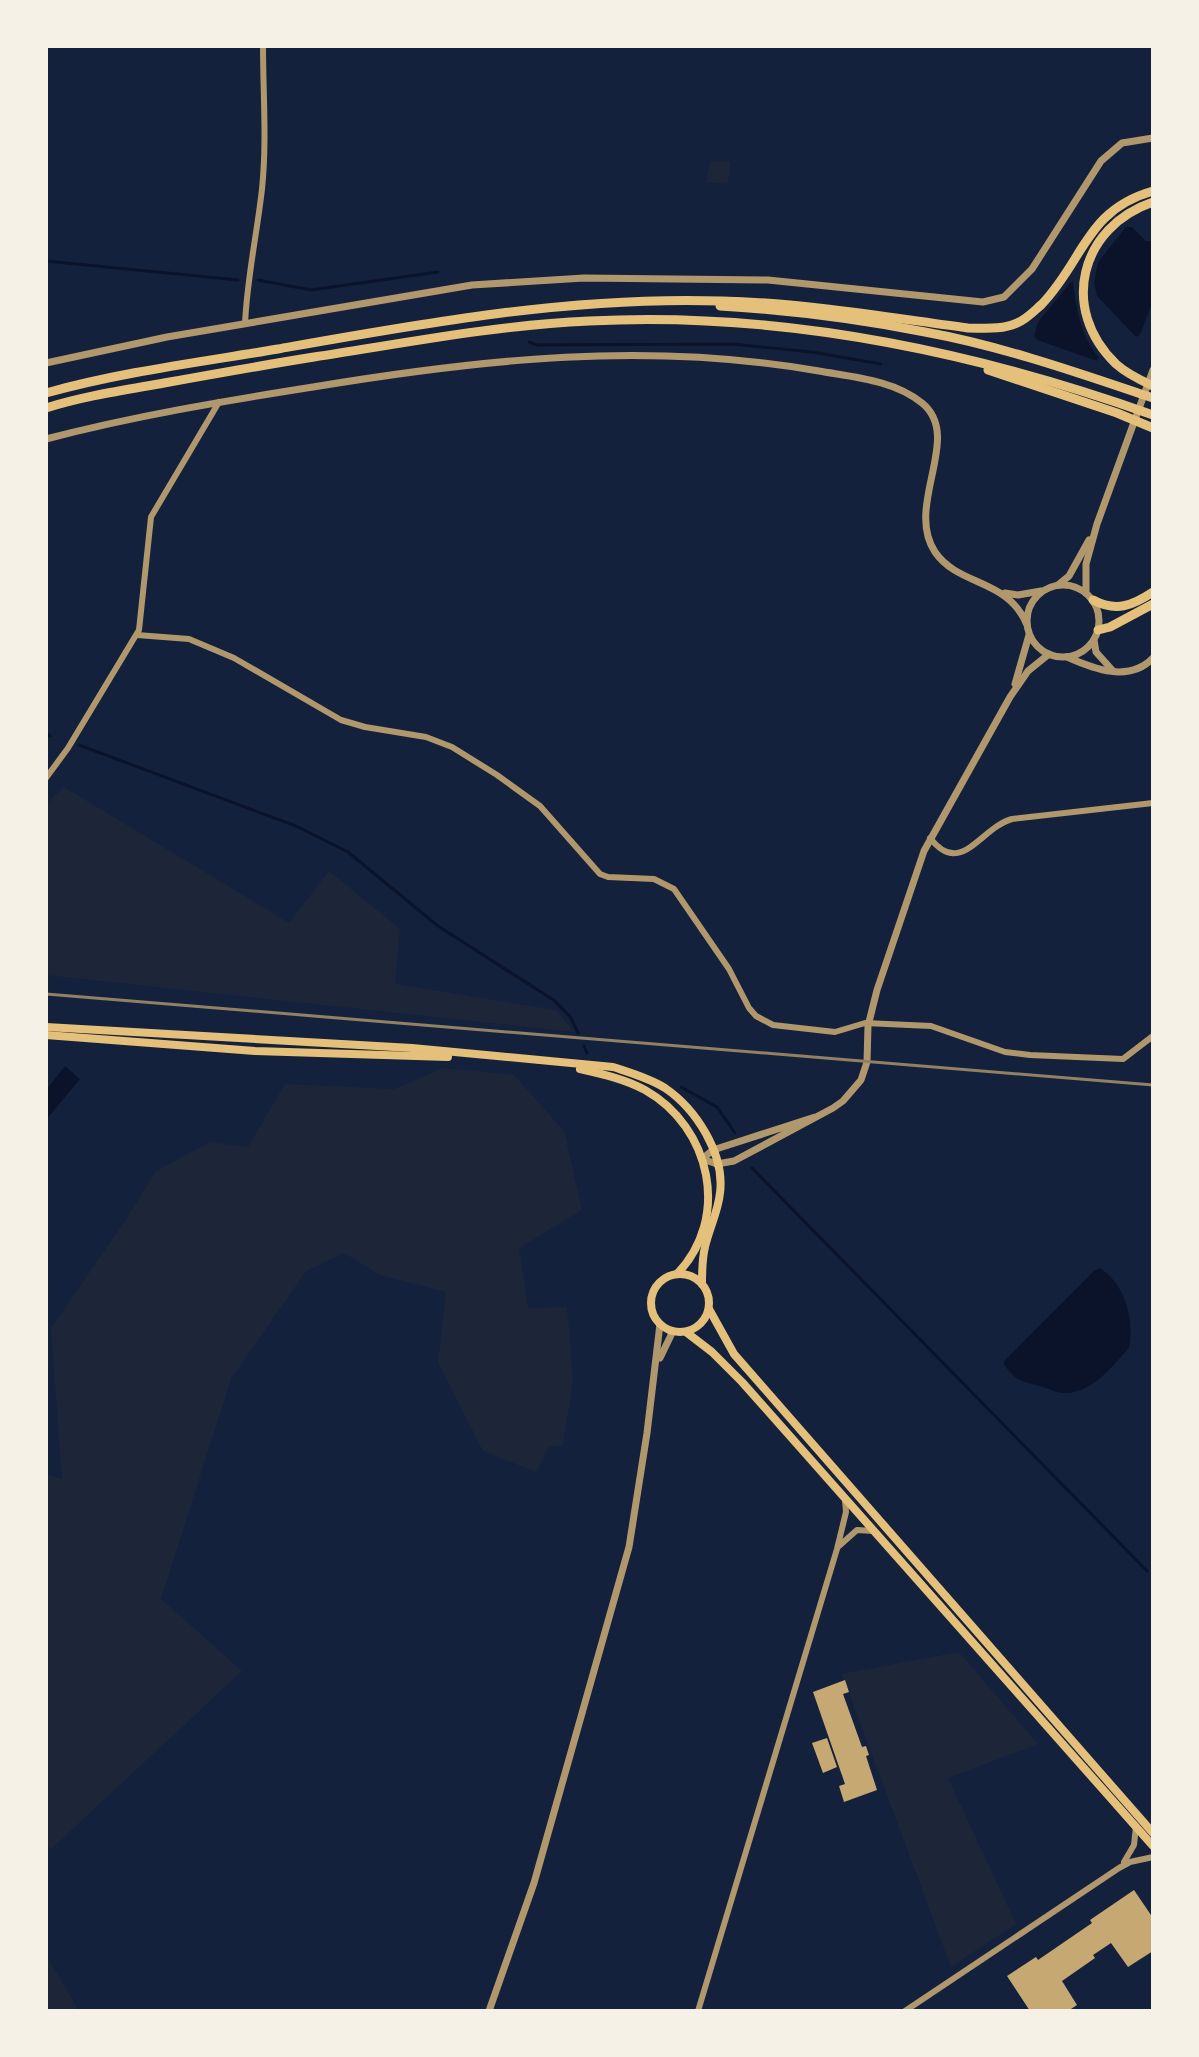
<svg xmlns="http://www.w3.org/2000/svg" width="1199" height="2057" font-family="Ubuntu,sans-serif">
<style>
.green{fill:#1d2539}
.water{fill:#0b132b}
.lines{fill:none;stroke-linecap:round;stroke-linejoin:round}
.stream{stroke:#0b132b;stroke-width:3}
.building{fill:#c6a872}
.minor{stroke:#b1986c;stroke-width:6}
.tertiary{stroke:#b1986c;stroke-width:7}
.secondary{stroke:#e5c07b;stroke-width:8}
.trunk{stroke:#e5c07b;stroke-width:9}
.rail{stroke:#918062;stroke-width:3}
</style>
<rect width="100%" height="100%" fill="#14213d"/>
<g class="green">
<polygon points="710,161 730,162 728,184 706,182"/>
<polygon points="64,787 289,923 329,871 400,929 395,984 556,1010 574,1032 46,975 46,804"/>
<polygon points="443,1068 514,1075 564,1131 582,1210 519,1248 528,1308 567,1307 573,1379 563,1445 549,1447 536,1472 483,1451 438,1362 446,1292 380,1275 344,1253 306,1271 231,1379 161,1599 242,1671 50,1850 46,1845 46,1474 62,1479 51,1328 127,1218 156,1171 210,1142 248,1147 285,1084 394,1089"/>
<polygon points="959,1652 1038,1744 948,1778 1016,1924 951,1967 842,1674"/>
<polygon points="46,1955 79,2011 46,2011"/>
</g>
<g class="water">
<polygon points="1126,227 1132,227 1146,241 1153,241 1153,301 1140,335 1136,337 1097,296 1094,283 1098,262"/>
<path d="M1071 282H1073C1076 309 1081 336 1098 357L1097 361 1037 340 1034 336 1038 322Z"/>
<polygon points="65,1066 80,1079 46,1120 46,1090"/>
<path d="M1100 1268C1125 1284 1135 1320 1129 1348 1112 1366 1092 1394 1064 1393 1056 1393 1047 1388 1040 1386 1020 1381 1018 1382 1004 1365V1361L1094 1271Z"/>
</g>
<g class="lines">
<g class="stream">
<polyline points="46,261 238,280"/>
<polyline points="258,280 311,290 438,272"/>
<polyline points="529,342 537,345 732,344 812,352 881,364"/>
<polyline points="46,733 50,736"/>
<polyline points="79,745 296,826 348,852 438,926 555,1001 571,1018 578,1033"/>
<polyline points="584,1046 587,1053"/>
<polyline points="681,1087 717,1107 735,1133"/>
<polyline points="752,1168 1147,1571"/>
</g>
</g>
<g class="building">
<polygon points="845,1680 849,1692 843,1694 862,1747 866,1746 869,1755 866,1756 877,1790 844,1802 839,1786 845,1784 813,1692"/>
<polygon points="827,1738 837,1767 823,1773 812,1743"/>
<polygon points="1134,1890 1153,1918 1153,1951 1128,1967 1111,1943 1093,1955 1095,1958 1062,1981 1077,2005 1068,2011 1030,2011 1007,1976 1036,1957 1038,1960 1092,1923 1090,1920"/>
</g>
<g class="lines">
<g class="minor">
<path d="M245 324C247 278 257 234 262 189 267 141 263 94 263 46"/>
<polyline points="137,635 189,639 234,658 341,720 365,727 426,737 452,747 497,775 540,806 600,874 608,877 654,879 674,889 729,969 749,1008 756,1016 773,1025 835,1032 865,1023 931,1026 1005,1052 1030,1055 1123,1059 1153,1036"/>
<polyline points="46,778 68,748 139,630 151,517 219,402"/>
<path d="M930 838C961 878 980 828 1012 819L1153 803"/>
<polyline points="839,1546 857,1530 873,1531"/>
<polyline points="1124,1862 1134,1845 1136,1826"/>
<polyline points="698,2011 837,1549 846,1512 845,1501"/>
<polyline points="905,2011 1119,1868 1130,1862 1153,1857"/>
</g>
<g class="tertiary">
<polyline points="46,363 167,337 472,285 584,278 768,280 983,302 1004,297 1032,269 1101,161 1122,143 1153,138"/>
<path d="M46 439C134 416 224 401 313 387 483 359 647 341 819 371 853 377 894 380 922 403 964 437 904 505 935 552 959 587 1008 578 1027 625"/>
<circle cx="1063" cy="621" r="36"/>
<polyline points="1058,585 1069,576 1089,540"/>
<polyline points="1005,593 1018,595 1041,591"/>
<polyline points="1086,593 1086,564 1097,524 1153,370"/>
<polyline points="1094,640 1096,652 1113,671"/>
<path d="M1067 657C1094 669 1129 683 1153 658"/>
<polyline points="1015,684 1029,635"/>
<polyline points="815,1117 713,1150 702,1159 717,1164 734,1161 833,1108 843,1101 861,1080 867,1062 868,1026 877,990 924,851 1010,697 1028,671 1049,654"/>
<polyline points="660,1358 673,1331"/>
<polyline points="489,2011 534,1883 629,1547 647,1433 660,1324"/>
</g>
<g class="secondary">
<path d="M46 1027 412 1048 613 1067C631 1073 649 1078 665 1088 696 1109 725 1154 720 1193 718 1212 709 1229 705 1247 702 1259 702 1271 702 1284"/>
<polyline points="46,1035 255,1051 448,1057"/>
<path d="M580 1069C602 1074 625 1079 645 1090 711 1127 731 1218 677 1274"/>
<circle cx="680" cy="1303" r="29"/>
<polyline points="709,1309 734,1354 1153,1833"/>
<polyline points="686,1332 712,1352 742,1382 1153,1846"/>
</g>
<g class="trunk">
<path d="M1153 202C1080 227 1059 309 1116 364 1126 373 1140 380 1153 386"/>
<path d="M720 306C788 310 858 319 925 332 1002 346 1079 373 1153 398"/>
<polyline points="988,370 1117,413 1153,428"/>
<path d="M46 393C121 372 201 362 278 349 425 323 572 296 722 301 804 303 886 317 968 328 984 328 1002 330 1017 323 1027 319 1034 311 1042 304 1084 260 1086 210 1153 191"/>
<path d="M46 408C84 396 125 390 164 383 214 374 264 365 314 357 405 343 497 325 589 321 782 311 973 351 1153 415"/>
<path d="M1093 600C1116 612 1132 606 1153 592"/>
<polyline points="1098,630 1110,627 1153,604"/>
</g>
<polyline class="rail" points="46,994 1153,1085"/>
</g>
<rect width="1199" height="2057" fill="none" stroke="#f6f1e7" stroke-width="96"/>
</svg>
